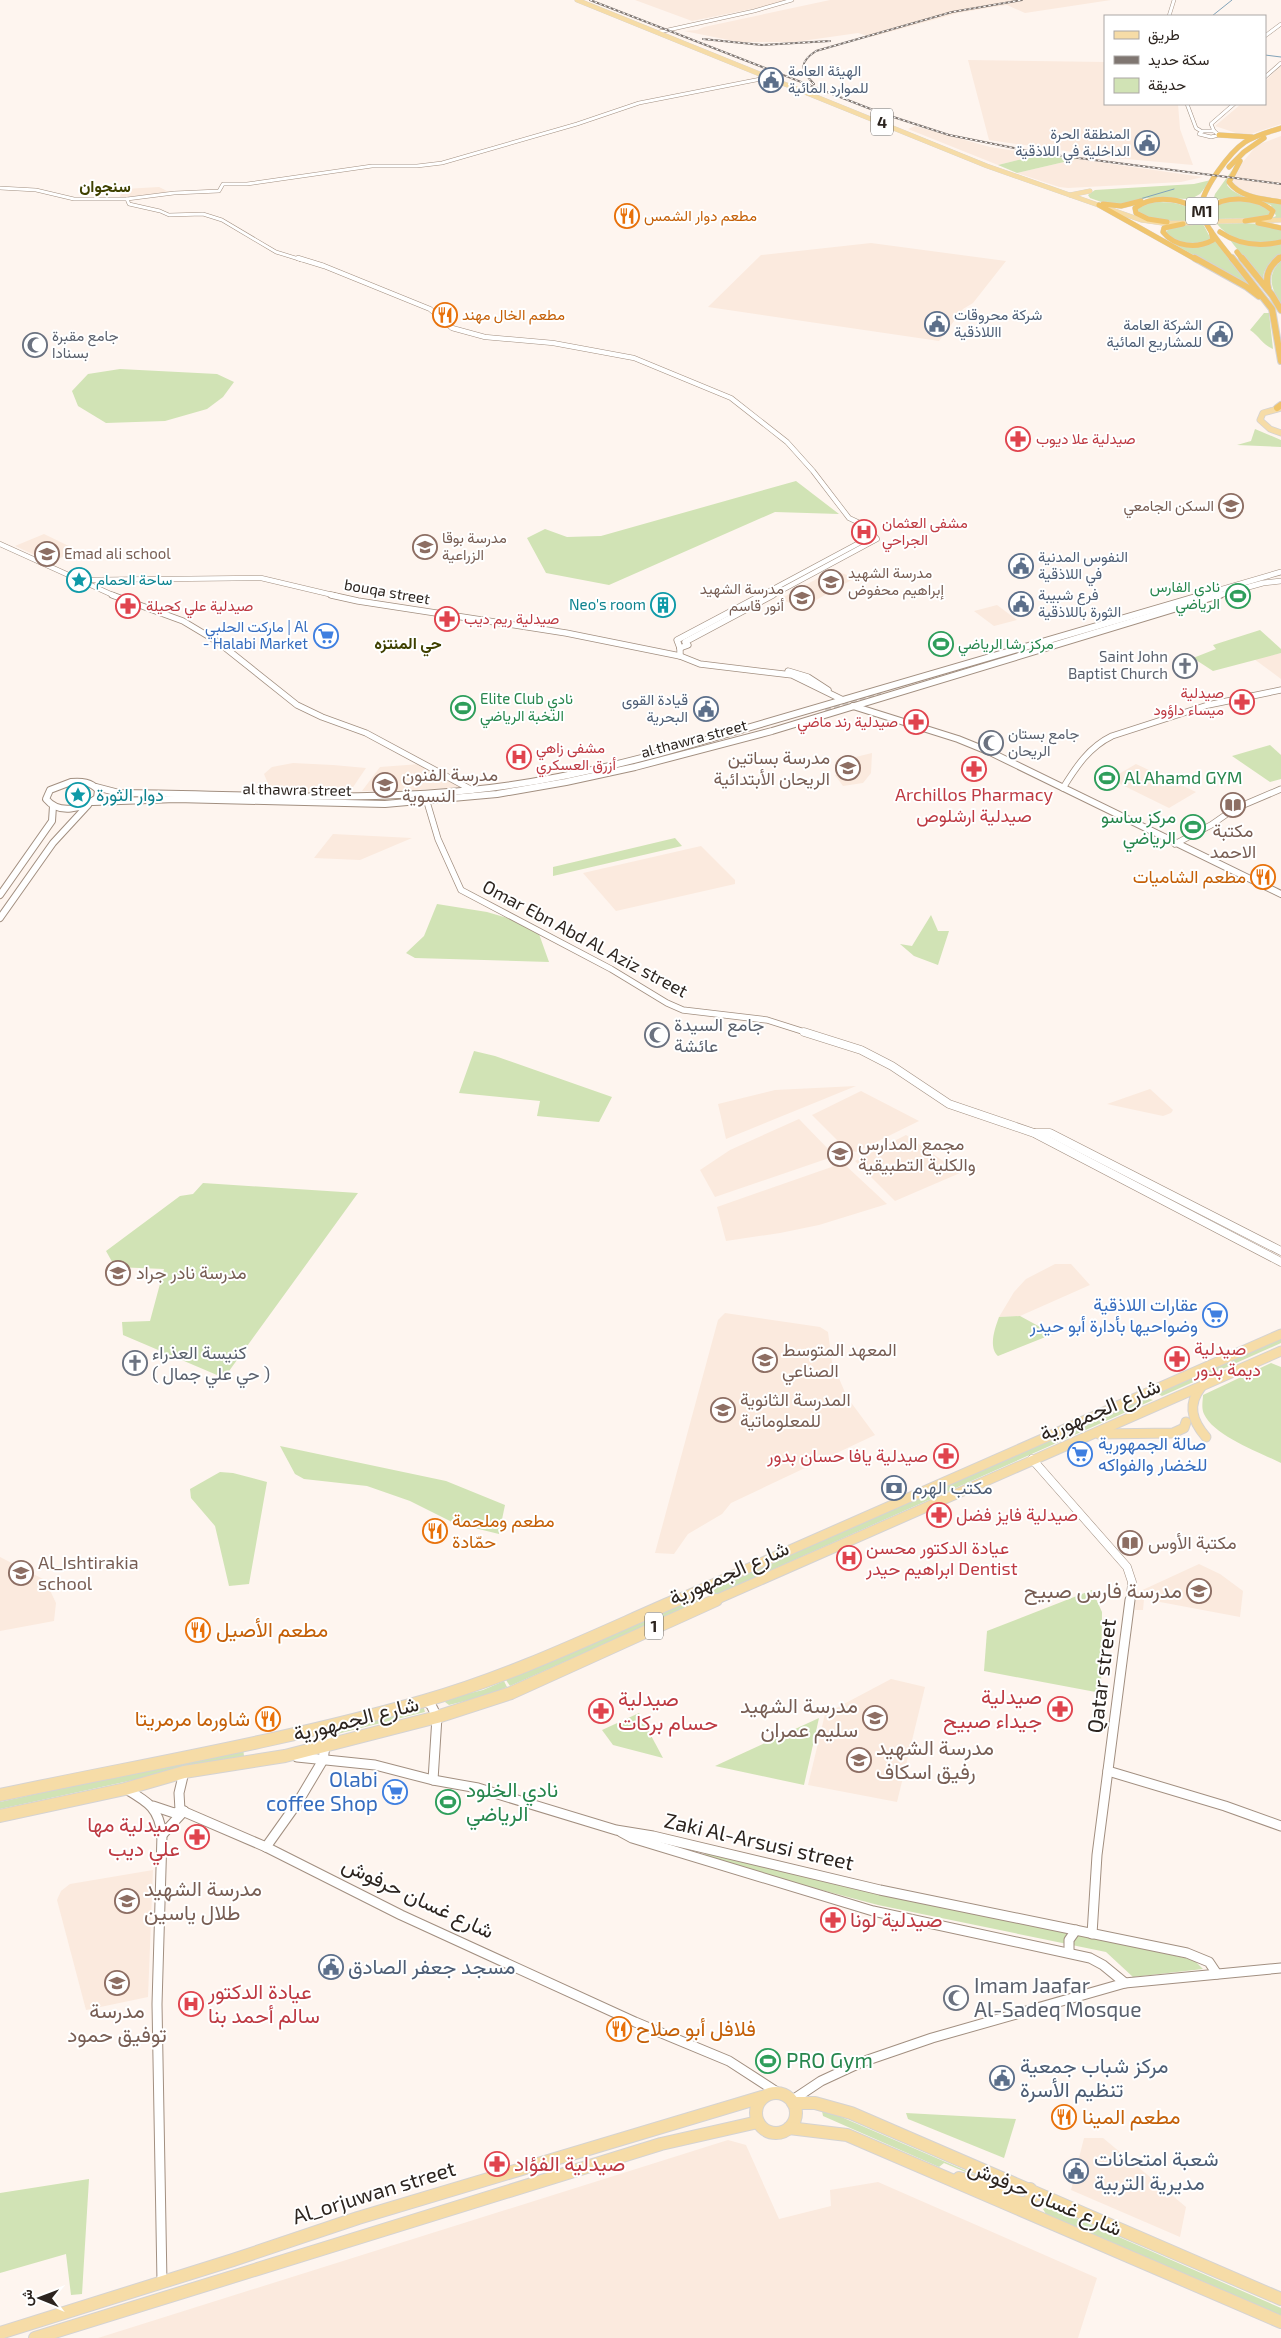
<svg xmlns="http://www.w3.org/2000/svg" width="1281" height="2338" font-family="'Exo 2',Vazirmatn,sans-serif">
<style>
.built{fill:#fbeade}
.green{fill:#d1e3b5}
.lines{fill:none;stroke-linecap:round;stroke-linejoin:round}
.stream{stroke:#82a3b9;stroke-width:1}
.secondary-tunnel{stroke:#d4cbc5;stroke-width:6;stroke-dasharray:6 3;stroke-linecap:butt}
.tertiary-far4-casing{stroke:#a28f80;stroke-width:4}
.tertiary-far3-casing{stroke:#a28f80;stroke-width:5.5}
.tertiary-far2-casing{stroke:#a28f80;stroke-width:7}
.tertiary-far1-casing{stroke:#a28f80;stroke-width:9}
.tertiary-casing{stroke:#a28f80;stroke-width:11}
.secondary-far1-casing{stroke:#a28f80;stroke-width:6}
.secondary-casing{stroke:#a28f80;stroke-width:8}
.primary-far3-casing{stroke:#d5d3d2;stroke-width:5}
.primary-far2-casing{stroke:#d5d3d2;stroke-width:7}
.primary-far1-casing{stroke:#d5d3d2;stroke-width:11}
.primary-casing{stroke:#d5d3d2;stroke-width:14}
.motorway-far1-casing{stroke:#d5d3d2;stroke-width:5.5}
.motorway-casing{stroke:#d5d3d2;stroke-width:8}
.tertiary-far4{stroke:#fff;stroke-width:3}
.tertiary-far3{stroke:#fff;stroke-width:4.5}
.tertiary-far2{stroke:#fff;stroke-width:5.5}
.tertiary-far1{stroke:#fff;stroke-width:8}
.tertiary{stroke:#fff;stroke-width:9}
.secondary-far1{stroke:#fff;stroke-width:5}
.secondary{stroke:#fff;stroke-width:6}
.primary-far3{stroke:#f6dca7;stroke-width:4.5}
.primary-far2{stroke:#f6dca7;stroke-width:5.5}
.primary-far1{stroke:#f6dca7;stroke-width:9}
.primary{stroke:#f6dca7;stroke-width:12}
.motorway-far1{stroke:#f0c46c;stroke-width:5}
.motorway{stroke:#f0c46c;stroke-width:6}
.rail-casing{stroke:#7f7671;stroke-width:2}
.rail{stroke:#fff;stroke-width:1;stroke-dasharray:2.5;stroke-linecap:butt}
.primary-bridge-casing{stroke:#d5d3d2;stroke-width:5;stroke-linecap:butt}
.primary-bridge{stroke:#f6dca7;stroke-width:4.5}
.labels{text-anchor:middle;stroke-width:4;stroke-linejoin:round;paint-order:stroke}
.far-service-label{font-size:15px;fill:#4e5e75;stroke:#fff;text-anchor:start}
.far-food-label{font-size:15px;fill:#c56008;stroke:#fff;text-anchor:start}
.far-worship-label{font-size:15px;fill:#5b616d;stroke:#fff;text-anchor:start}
.far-health-label{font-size:15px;fill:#be3a42;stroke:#fff;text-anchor:start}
.far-education-label{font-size:15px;fill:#785e54;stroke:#fff;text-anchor:start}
.far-culture-label{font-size:15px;fill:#0d838f;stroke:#fff;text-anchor:start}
.far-leisure-label{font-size:15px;fill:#27864d;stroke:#fff;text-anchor:start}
.far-street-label{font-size:15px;fill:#2c241f;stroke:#fff}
.far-shop-label{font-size:15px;fill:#366cbe;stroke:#fff;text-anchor:end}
.shield{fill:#fff;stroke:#6b6662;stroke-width:1}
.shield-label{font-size:16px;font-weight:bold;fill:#2c241f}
.far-quarter-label{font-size:16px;font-weight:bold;fill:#3f4100;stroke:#fff}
.far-neighbourhood-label{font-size:16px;font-weight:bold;fill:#3f4100;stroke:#fff}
.education-label{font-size:18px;fill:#785e54;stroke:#fff;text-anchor:start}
.leisure-label{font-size:18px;fill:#27864d;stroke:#fff;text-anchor:start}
.culture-label{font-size:18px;fill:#0d838f;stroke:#fff;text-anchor:start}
.health-label{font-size:18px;fill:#be3a42;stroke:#fff;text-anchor:start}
.food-label{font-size:18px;fill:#c56008;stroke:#fff;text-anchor:end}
.street-label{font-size:18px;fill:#2c241f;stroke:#fff}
.worship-label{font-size:18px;fill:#5b616d;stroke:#fff;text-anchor:start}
.shop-label{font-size:18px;fill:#366cbe;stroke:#fff;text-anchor:end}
.service-label{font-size:18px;fill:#4e5e75;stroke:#fff;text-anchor:start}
.near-street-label{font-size:21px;fill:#2c241f;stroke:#fff}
.near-education-label{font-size:21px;fill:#785e54;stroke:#fff;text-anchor:end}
.near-food-label{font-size:21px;fill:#c56008;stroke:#fff;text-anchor:start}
.near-health-label{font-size:21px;fill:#be3a42;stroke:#fff;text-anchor:start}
.near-shop-label{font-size:21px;fill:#366cbe;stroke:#fff;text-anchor:end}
.near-leisure-label{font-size:21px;fill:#27864d;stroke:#fff;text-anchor:start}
.near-service-label{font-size:21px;fill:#4e5e75;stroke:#fff;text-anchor:start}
.near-worship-label{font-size:21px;fill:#5b616d;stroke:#fff;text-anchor:start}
</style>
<rect width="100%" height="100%" fill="#fef5ef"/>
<g class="built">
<polygon points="635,0 796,0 692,21"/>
<polygon points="830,0 1111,0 1025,13 1007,5 993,7 958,13 871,37 858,33 795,42 739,42 684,31 697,30 704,27"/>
<polygon points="968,60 1105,62 1105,104 1178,104 1180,129 1193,165 1115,158 989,140"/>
<polygon points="1281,66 1281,124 1245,136 1215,126 1241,104 1265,104 1265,81"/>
<polygon points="915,126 990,147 1039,155 998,165 908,129"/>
<polygon points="1281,136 1281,204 1237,194 1228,184 1242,163 1257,145"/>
<polygon points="1077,159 1203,177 1181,182 1068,188 1059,187 1017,173"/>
<polygon points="159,187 169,192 119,198 124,189"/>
<polygon points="871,243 1006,261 973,303 963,309 939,341 708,307 761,255"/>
<polygon points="44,534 75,549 78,551 50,562 15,546"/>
<polygon points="833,570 855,578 802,608 780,599"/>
<polygon points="997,605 1017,620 994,626 974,611"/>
<polygon points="1281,653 1281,679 1254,659"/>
<polygon points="872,753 871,773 863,783 843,786 835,775 842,773 835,762"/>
<polygon points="293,763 333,765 366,768 349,793 271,791 264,774 272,767"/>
<polygon points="420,764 460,787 399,791 362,791 380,767"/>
<polygon points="1136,764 1196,792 1169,808 1110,779"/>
<polygon points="333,834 412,838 360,860 314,858"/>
<polygon points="701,846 735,880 735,884 616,911 583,873"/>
<polygon points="856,1086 726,1139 718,1104 775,1090"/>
<polygon points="1150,1089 1173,1110 1171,1113 1163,1116 1107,1104"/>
<polygon points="861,1091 919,1121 856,1152 846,1149 812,1115"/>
<polygon points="799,1119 835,1156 715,1197 700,1170 730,1150"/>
<polygon points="906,1135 960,1173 895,1201 855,1161"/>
<polygon points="843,1163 887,1204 819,1225 780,1233 726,1241 717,1207"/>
<polygon points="1055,1264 1071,1264 1090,1285 1020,1316 999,1317 1014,1292 1026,1279"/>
<polygon points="725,1313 820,1327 828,1332 832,1362 847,1397 875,1435 731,1503 722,1514 688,1534 674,1554 655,1553 718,1320"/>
<polygon points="0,1557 45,1580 56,1603 54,1621 0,1631"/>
<polygon points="1199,1564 1220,1574 1243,1591 1240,1617 1144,1599 1143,1610 1135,1610 1136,1593"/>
<polygon points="891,1679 925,1687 897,1802 808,1785 825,1714"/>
<polygon points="153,1870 148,1997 86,2010 57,1900 61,1891 70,1884"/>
<polygon points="1084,2138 1103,2138 1186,2207 1180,2237 1071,2190"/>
<polygon points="728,2140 746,2145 779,2219 831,2206 830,2190 878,2182 1097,2278 1078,2338 98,2338"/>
</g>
<g class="green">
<polygon points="1039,155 1077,159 1017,173 998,165"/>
<path d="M1233 169 1227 185C1237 199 1265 201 1281 204V218H1272L1276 216 1271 205C1253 199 1230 195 1213 201L1215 194Z"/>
<polygon points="1211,180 1200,194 1191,199 1147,198 1125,204 1107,204 1090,198 1088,195 1095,190 1194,184"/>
<polygon points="1241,200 1261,204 1271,212 1269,215 1263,218 1215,219 1212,209 1214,204"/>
<path d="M1153 202C1172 202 1191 202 1201 221 1184 221 1150 224 1138 211V208Z"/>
<path d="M1246 223 1267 225 1281 230V240C1260 248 1230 241 1217 224Z"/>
<path d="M1203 224 1211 239C1198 245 1174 247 1166 231L1179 225Z"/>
<polygon points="1216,240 1253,288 1170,242 1205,245"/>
<path d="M1230 240 1281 244V254C1271 261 1262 269 1263 282Z"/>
<path d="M1281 261V304C1271 288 1266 275 1281 261Z"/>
<path d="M1264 313H1269L1273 349C1263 345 1259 336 1250 330Z"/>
<polygon points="120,369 217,374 234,382 223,397 207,409 165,421 106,423 78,406 72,391 88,374"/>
<polygon points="1255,429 1281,440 1281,447 1237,445 1251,441"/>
<polygon points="796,481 839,514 775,512 609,585 546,573 527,538 545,529 567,537 601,536"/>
<polygon points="1260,630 1281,649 1281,653 1213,671 1193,658 1216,649 1213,645"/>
<polygon points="1270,745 1281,755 1281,779 1270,782 1232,756"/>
<polygon points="675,838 682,846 553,876 553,867"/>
<polygon points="437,904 487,912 511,919 539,934 549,962 415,958 406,953 424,936"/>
<polygon points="931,915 938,931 949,931 938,965 914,956 900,944 912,946"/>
<polygon points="474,1051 495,1056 612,1097 599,1122 537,1116 540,1101 459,1093"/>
<polygon points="203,1183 358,1193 224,1378 123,1335 122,1322 150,1321 164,1269 115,1267 106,1251 180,1196 193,1194"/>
<path d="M1020 1316 1053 1334 998 1356C988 1347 995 1328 999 1317Z"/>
<polygon points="1281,1337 1281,1343 1162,1396 1156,1393"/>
<path d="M1271 1363 1281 1367V1463C1259 1452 1214 1436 1204 1414 1201 1408 1203 1400 1203 1395Z"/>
<polygon points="1145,1397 1153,1400 713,1596 708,1595 708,1591"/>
<polygon points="280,1446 446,1481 505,1505 499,1534 454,1523 410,1501 367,1486 304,1479 295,1474"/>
<polygon points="220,1472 233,1473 267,1482 249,1584 229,1586 215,1526 191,1498 190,1489"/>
<polygon points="1092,1590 1102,1612 1101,1693 984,1671 987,1631"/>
<polygon points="693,1598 699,1601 697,1603 510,1686 506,1680"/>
<polygon points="504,1681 507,1687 485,1696 449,1705 445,1702 446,1699 483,1690"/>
<polygon points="423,1705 425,1712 333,1735 331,1729"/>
<polygon points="639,1713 663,1758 613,1745 602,1730"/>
<polygon points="819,1718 804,1785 715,1766"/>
<polygon points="243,1748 244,1756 0,1809 0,1802"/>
<polygon points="705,1853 1194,1960 1203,1969 1133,1977 1106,1952 878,1905 705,1859"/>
<polygon points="825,2110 1013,2191 1015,2193 944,2163 939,2167 823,2116 822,2111"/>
<polygon points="906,2113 1016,2119 1004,2158 908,2119"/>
<polygon points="89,2179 82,2294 71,2295 66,2254 0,2273 0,2193"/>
<polygon points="1048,2206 1281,2308 1281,2317 1046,2214 1043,2209"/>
</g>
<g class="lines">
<g class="stream">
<polyline points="1212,16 1232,0"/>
<polyline points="1265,55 1281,57"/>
<polyline points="1140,199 1174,189"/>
</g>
<polyline class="secondary-tunnel" points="825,709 881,693"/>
<defs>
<g id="tertiary-far4">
<polyline points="1169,16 1174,0"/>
<polyline points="659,32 754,11 792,0"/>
<polyline points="1265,36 1281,24"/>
<polyline points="1265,77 1281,63"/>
<polyline points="1187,104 1196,128 1201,131"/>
<polygon points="1203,131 1214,131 1219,135 1211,137 1199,134"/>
<polyline points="1214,131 1211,124 1234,104"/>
<polyline points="0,188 36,190 74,199 127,199 129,204 160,211 169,215 203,214 222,220 276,252 302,260"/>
<polyline points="127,199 174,193 219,191 223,184 247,184 372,166 417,166 442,163 577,124 639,103 771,77"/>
</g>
<g id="tertiary-far3">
<polyline points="298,258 324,266 430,309 452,328 485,337 553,343 634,358 731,398 787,442 813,471 849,518 866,526 874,535"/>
<polyline points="0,544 115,596"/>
<polyline points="79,580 261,578 337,596"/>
<polyline points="760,596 874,535 877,539 771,596"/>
</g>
<g id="tertiary-far2">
<polyline points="112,595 183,621 218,642 297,705 322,717 366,733 472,790"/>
<polyline points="331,595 358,601 566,633 680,656 700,664 792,675 843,700"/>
<polyline points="680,648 680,656"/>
<polyline points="680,648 677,640 762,595"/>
<polyline points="680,648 688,645 685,642 773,595"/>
<polyline points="788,671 808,677 828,690"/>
<path d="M1063 788C1076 767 1089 747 1112 736L1208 705 1281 690"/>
<polyline points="427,802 438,839 461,890 611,969 667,1003 683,1010 767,1020 808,1033"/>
<polyline points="1175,844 1211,825 1234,809 1281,789"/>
</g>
<g id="tertiary-far1">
<polyline points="804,1032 861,1050 892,1066 949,1104 1034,1133 1281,1262"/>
<polyline points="1035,1133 1050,1133 1281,1251"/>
<polyline points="1032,1459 1127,1567 1132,1582 1130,1601"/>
</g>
<g id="tertiary">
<polyline points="425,1701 431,1705 437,1717 433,1780"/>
<polyline points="297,1757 375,1765 433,1780 478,1788 616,1830 653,1836 880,1890 1187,1953 1209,1962 1217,1974"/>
<polyline points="1108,1771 1225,1806 1281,1826"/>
<polyline points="184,1772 179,1793 180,1810 266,1847 401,1915 635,2022 729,2061 780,2094"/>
<path d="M126 1789C148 1802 159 1808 162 1835L157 2004 162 2282"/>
<polyline points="153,1806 174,1813 184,1811"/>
<polyline points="621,1832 632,1838 873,1911 1090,1958 1103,1965 1125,1983"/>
<polyline points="162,1835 184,1811"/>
<polyline points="266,1847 298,1802 323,1760 328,1726"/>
<polyline points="1092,1934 1097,1855 1130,1600"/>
<polyline points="1069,1952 1069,1940 1076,1930"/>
<polyline points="791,2101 821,2081 862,2062 932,2038 1125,1983 1281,1968"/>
</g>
<g id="secondary-far1">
<polyline points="1199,596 1281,572"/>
<polyline points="1216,596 1263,583 1281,581"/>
</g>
<g id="secondary">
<polyline points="853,706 958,739 990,752 1281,894"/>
<path d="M71 782C82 781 91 782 98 790L97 798C82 809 59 815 46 799L50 790Z"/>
<path d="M96 787 119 793C236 794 354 802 471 790 542 783 612 767 682 747L1203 595"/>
<polyline points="93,802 176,799 385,804 497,794 566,782 635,767 772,731 1220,595"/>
<polyline points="0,895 52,821 53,806"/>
<polyline points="0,918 53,843 88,805"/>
</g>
<g id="primary-far3">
<polyline points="577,0 987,166 1141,220 1162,223 1192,223"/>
<polyline points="1070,195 1090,191"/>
<polyline points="1233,221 1281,220"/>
</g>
<polyline id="primary-far2" points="1281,408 1263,413 1260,420 1270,429 1281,433"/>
<g id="primary-far1">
<path d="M1201 1387C1187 1405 1192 1421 1206 1437"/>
<polyline points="1099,1434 1173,1433 1184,1428 1186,1422"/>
<polyline points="674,1601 1281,1334"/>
<polyline points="713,1601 1281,1351"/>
</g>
<g id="primary">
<path d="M0 1795C141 1765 285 1741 424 1701 512 1676 594 1636 677 1600"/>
<polyline points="0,1816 125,1789 184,1772 285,1756 437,1717 511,1693 716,1600"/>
<circle cx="776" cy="2113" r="20"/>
<polyline points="793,2103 815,2103 851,2113 1281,2299"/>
<polyline points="789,2128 847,2135 1281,2322"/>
<polyline points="959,2178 976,2182 1020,2203 1027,2203 1032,2198 1030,2189"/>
<polyline points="0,2333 233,2260 358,2218 762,2097"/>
<polyline points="35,2338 661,2144 758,2122"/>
</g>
<g id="motorway-far1">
<polyline points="1219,135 1252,137"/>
<path d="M1240 161 1229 182C1241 198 1263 199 1281 202"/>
<polyline points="1229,167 1244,152 1264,138"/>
<polyline points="1103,204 1121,206 1141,201"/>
<polyline points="1099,205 1197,260"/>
<path d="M1208 209C1225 195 1256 196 1273 211L1270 217 1245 221"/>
<path d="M1167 222 1148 219 1136 213 1135 208C1154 194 1189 197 1203 217"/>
<polyline points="1258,223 1281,228"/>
<path d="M1183 224 1164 228 1163 232C1175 247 1197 249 1213 240L1211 231"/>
<path d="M1220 232C1239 245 1259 247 1281 242"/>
<polyline points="1237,252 1243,260"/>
<path d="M1233 260C1224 248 1201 223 1201 208 1202 189 1230 152 1245 142 1256 135 1269 132 1281 128"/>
<polyline points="1278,260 1281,257"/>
</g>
<g id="motorway">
<polyline points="1195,258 1247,287 1259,296"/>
<polyline points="1232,258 1272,309 1281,361"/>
<polyline points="1242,258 1272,295 1281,310"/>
<path d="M1268 288C1265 275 1269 267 1279 258"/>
<polyline points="1277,408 1281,405"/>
</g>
</defs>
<use href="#tertiary-far4" class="tertiary-far4-casing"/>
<use href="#tertiary-far3" class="tertiary-far3-casing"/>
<use href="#tertiary-far2" class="tertiary-far2-casing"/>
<use href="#tertiary-far1" class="tertiary-far1-casing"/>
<use href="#tertiary" class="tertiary-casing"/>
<use href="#secondary-far1" class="secondary-far1-casing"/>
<use href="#secondary" class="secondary-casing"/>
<use href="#primary-far3" class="primary-far3-casing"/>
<use href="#primary-far2" class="primary-far2-casing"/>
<use href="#primary-far1" class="primary-far1-casing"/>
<use href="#primary" class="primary-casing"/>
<use href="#motorway-far1" class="motorway-far1-casing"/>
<use href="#motorway" class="motorway-casing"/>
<use href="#tertiary-far4" class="tertiary-far4"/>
<use href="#tertiary-far3" class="tertiary-far3"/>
<use href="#tertiary-far2" class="tertiary-far2"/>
<use href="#tertiary-far1" class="tertiary-far1"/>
<use href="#tertiary" class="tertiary"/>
<use href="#secondary-far1" class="secondary-far1"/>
<use href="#secondary" class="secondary"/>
<use href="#primary-far3" class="primary-far3"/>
<use href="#primary-far2" class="primary-far2"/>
<use href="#primary-far1" class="primary-far1"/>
<use href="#primary" class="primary"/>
<use href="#motorway-far1" class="motorway-far1"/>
<use href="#motorway" class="motorway"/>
<defs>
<g id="rail">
<polyline points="590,0 881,113 949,135 1039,153 1281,184"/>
<polyline points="703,39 762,45 830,41"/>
<path d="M814 84C800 70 799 62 816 51L952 12 1022 0"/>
</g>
</defs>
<use href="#rail" class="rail-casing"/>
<use href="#rail" class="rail"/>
<defs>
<polyline id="primary-bridge" points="1190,222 1233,221"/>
</defs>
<use href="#primary-bridge" class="primary-bridge-casing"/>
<use href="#primary-bridge" class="primary-bridge"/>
</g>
<defs>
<symbol id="civic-ring" viewBox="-11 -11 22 22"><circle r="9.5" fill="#fff" stroke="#5c6f8a" stroke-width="1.5"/><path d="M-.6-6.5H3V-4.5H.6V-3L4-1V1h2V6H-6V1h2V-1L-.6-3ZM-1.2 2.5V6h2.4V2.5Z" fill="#5c6f8a"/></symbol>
<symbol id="restaurant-ring" viewBox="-11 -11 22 22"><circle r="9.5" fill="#fff" stroke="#e8710a" stroke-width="1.5"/><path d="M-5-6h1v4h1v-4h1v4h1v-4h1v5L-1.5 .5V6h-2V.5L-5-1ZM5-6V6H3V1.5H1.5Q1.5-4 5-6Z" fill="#e8710a"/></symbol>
<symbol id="mosque-ring" viewBox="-11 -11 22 22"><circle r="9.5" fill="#fff" stroke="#6b7280" stroke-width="1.5"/><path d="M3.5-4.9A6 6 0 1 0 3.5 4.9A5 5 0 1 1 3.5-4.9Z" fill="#6b7280"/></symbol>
<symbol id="pharmacy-ring" viewBox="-11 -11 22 22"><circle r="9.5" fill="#fff" stroke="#e0444e" stroke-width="1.5"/><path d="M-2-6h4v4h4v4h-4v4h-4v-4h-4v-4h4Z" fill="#e0444e"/></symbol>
<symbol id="university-ring" viewBox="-11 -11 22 22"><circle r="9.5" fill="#fff" stroke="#8d6e63" stroke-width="1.5"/><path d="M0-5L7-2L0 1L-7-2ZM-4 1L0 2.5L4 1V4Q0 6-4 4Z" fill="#8d6e63"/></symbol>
<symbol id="hospital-ring" viewBox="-11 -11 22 22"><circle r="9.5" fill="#fff" stroke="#e0444e" stroke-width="1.5"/><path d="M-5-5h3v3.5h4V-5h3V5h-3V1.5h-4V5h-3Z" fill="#e0444e"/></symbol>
<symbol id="school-ring" viewBox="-11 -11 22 22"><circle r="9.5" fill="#fff" stroke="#8d6e63" stroke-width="1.5"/><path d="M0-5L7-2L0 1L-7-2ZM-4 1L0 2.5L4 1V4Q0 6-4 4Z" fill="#8d6e63"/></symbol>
<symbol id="sight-ring" viewBox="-11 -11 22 22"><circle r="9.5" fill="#fff" stroke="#0f9aa8" stroke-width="1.5"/><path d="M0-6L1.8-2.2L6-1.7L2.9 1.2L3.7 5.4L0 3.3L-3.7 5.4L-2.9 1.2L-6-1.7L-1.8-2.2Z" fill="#0f9aa8"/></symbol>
<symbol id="stadium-ring" viewBox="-11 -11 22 22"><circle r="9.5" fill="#fff" stroke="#2e9e5b" stroke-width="1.5"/><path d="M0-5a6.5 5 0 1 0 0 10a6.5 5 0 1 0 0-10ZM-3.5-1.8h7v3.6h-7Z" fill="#2e9e5b"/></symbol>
<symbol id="building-ring" viewBox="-11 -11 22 22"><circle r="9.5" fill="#fff" stroke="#0f9aa8" stroke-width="1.5"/><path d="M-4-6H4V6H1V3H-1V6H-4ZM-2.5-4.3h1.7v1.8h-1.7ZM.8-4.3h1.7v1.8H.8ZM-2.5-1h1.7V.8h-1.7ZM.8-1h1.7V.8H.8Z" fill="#0f9aa8"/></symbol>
<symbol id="supermarket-ring" viewBox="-11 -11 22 22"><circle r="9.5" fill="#fff" stroke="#3f7fe0" stroke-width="1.5"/><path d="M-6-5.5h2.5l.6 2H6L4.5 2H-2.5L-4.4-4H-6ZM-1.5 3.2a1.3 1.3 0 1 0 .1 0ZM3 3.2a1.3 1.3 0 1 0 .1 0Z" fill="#3f7fe0"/></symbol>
<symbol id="church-ring" viewBox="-11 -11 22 22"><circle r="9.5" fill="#fff" stroke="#6b7280" stroke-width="1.5"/><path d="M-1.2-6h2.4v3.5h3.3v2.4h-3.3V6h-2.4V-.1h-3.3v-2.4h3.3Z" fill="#6b7280"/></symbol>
<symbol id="library-ring" viewBox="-11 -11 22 22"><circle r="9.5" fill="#fff" stroke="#8d6e63" stroke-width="1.5"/><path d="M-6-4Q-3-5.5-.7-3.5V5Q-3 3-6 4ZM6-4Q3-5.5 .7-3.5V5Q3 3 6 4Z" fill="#8d6e63"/></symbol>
<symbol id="bank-ring" viewBox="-11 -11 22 22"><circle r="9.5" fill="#fff" stroke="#5c6f8a" stroke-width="1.5"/><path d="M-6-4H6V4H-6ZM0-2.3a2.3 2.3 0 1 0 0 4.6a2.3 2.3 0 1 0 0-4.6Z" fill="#5c6f8a"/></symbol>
</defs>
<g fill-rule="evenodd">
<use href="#civic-ring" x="757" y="66" width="28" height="28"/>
<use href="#civic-ring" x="1133" y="129" width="28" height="28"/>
<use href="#restaurant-ring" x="613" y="202" width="28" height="28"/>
<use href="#restaurant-ring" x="431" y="301" width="28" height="28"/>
<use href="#civic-ring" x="923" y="310" width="28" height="28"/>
<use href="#civic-ring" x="1206" y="320" width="28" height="28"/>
<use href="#mosque-ring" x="21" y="331" width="28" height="28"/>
<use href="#pharmacy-ring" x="1004" y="425" width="28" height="28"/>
<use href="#university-ring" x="1217" y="492" width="28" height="28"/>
<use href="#hospital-ring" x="850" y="518" width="28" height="28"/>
<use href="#school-ring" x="411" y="533" width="28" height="28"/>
<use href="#school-ring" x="33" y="540" width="28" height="28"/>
<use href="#civic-ring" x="1007" y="552" width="28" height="28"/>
<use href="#sight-ring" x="65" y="566" width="28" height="28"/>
<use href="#school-ring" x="817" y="568" width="28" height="28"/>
<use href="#stadium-ring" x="1224" y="582" width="28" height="28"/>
<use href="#school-ring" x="788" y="584" width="28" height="28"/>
<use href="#civic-ring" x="1007" y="590" width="28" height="28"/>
<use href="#building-ring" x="649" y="591" width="28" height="28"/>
<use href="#pharmacy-ring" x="114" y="592" width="28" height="28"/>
<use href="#pharmacy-ring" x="433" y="605" width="28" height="28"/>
<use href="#supermarket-ring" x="312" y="622" width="28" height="28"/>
<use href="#stadium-ring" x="927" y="630" width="28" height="28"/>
<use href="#church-ring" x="1171" y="652" width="28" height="28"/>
<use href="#pharmacy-ring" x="1228" y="688" width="28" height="28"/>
<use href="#stadium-ring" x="449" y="694" width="28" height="28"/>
<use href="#civic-ring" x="692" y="695" width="28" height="28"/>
<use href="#pharmacy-ring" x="902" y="708" width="28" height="28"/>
<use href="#mosque-ring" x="977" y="729" width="28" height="28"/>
<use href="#hospital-ring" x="505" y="743" width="28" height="28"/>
<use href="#school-ring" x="834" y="754" width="28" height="28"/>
<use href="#pharmacy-ring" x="960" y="755" width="28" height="28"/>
<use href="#stadium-ring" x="1093" y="764" width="28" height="28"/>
<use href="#school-ring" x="371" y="771" width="28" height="28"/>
<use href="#sight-ring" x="64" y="781" width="28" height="28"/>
<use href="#library-ring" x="1219" y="791" width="28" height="28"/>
<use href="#stadium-ring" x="1179" y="813" width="28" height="28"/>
<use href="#restaurant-ring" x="1249" y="863" width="28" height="28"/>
<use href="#mosque-ring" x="643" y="1021" width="28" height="28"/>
<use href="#school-ring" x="826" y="1140" width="28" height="28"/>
<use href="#school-ring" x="104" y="1259" width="28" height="28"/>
<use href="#supermarket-ring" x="1201" y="1301" width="28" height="28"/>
<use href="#pharmacy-ring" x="1163" y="1345" width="28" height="28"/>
<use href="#school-ring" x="751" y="1346" width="28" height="28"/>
<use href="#church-ring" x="121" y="1349" width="28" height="28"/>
<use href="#school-ring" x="709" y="1396" width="28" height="28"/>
<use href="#supermarket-ring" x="1066" y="1440" width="28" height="28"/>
<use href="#pharmacy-ring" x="932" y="1442" width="28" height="28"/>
<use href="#bank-ring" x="880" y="1474" width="28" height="28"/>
<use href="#pharmacy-ring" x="925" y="1501" width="28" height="28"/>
<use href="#restaurant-ring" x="421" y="1517" width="28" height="28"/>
<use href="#library-ring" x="1116" y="1529" width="28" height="28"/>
<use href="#hospital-ring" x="835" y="1544" width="28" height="28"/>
<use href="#school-ring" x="7" y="1559" width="28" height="28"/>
<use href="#school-ring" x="1185" y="1577" width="28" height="28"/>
<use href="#restaurant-ring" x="184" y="1616" width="28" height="28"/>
<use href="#pharmacy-ring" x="1046" y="1695" width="28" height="28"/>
<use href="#pharmacy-ring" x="587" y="1697" width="28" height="28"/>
<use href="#school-ring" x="861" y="1704" width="28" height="28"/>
<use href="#restaurant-ring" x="254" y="1705" width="28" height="28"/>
<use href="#school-ring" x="845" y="1746" width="28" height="28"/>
<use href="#supermarket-ring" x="381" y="1778" width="28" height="28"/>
<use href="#stadium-ring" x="434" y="1788" width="28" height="28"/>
<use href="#pharmacy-ring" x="183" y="1823" width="28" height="28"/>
<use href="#school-ring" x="113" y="1887" width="28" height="28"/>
<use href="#pharmacy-ring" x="819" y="1906" width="28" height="28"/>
<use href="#civic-ring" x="317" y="1953" width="28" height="28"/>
<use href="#school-ring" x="103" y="1969" width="28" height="28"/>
<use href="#mosque-ring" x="942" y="1984" width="28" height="28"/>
<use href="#hospital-ring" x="177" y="1990" width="28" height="28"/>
<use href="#restaurant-ring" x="605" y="2015" width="28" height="28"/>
<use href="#stadium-ring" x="754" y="2047" width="28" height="28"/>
<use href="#civic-ring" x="988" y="2064" width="28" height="28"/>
<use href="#restaurant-ring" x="1050" y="2103" width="28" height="28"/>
<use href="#pharmacy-ring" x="483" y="2150" width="28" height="28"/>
<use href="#civic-ring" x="1062" y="2157" width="28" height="28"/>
</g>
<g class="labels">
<g class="far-service-label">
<text x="788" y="76">الهيئة العامة<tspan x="788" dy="17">للموارد المائية</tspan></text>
<text x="1130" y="139" text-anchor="end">المنطقة الحرة<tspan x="1130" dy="17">الداخلية في اللاذقية</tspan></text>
<text x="954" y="320">شركة محروقات<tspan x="954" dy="17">االلاذقية</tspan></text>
<text x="1202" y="330" text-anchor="end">الشركة العامة<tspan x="1202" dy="17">للمشاريع المائية</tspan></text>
<text x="1038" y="562">النفوس المدنية<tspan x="1038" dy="17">في اللاذقية</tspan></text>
<text x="1038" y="600">فرع شبيبة<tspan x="1038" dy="17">الثورة باللاذقية</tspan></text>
<text x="688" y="705" text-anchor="end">قيادة القوى<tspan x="688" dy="17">البحرية</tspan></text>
</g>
<g class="far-food-label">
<text x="644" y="221">مطعم دوار الشمس</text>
<text x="462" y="320">مطعم الخال مهند</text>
</g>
<g class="far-worship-label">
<text x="52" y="341">جامع مقبرة<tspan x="52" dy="17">بسنادا</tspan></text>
<text x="1168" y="662" text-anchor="end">Saint John<tspan x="1168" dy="17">Baptist Church</tspan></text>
<text x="1008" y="739">جامع بستان<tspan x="1008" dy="17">الريحان</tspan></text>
</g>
<g class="far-health-label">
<text x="1036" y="444">صيدلية علا ديوب</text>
<text x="882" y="528">مشفى العثمان<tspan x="882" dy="17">الجراحي</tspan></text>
<text x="146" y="611">صيدلية علي كحيلة</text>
<text x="464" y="624">صيدلية ريم ديب</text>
<text x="1224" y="698" text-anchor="end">صيدلية<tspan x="1224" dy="17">ميساء داؤود</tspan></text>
<text x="898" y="727" text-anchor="end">صيدلية رند ماضي</text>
<text x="536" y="753">مشفى زاهي<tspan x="536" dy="17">أزرق العسكري</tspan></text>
</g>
<g class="far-education-label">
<text x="1214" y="511" text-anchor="end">السكن الجامعي</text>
<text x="442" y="543">مدرسة بوقا<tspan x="442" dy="17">الزراعية</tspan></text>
<text x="64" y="559">Emad ali school</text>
<text x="848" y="578">مدرسة الشهيد<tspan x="848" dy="17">إبراهيم محفوض</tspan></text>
<text x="784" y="594" text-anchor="end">مدرسة الشهيد<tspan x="784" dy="17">أنور قاسم</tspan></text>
</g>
<g class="far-culture-label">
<text x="96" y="585">ساحة الحمام</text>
<text x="646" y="610" text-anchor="end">Neo's room</text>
</g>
<g class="far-leisure-label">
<text x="1220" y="592" text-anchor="end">نادي الفارس<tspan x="1220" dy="17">الرياضي</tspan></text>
<text x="958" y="649">مركز رشا الرياضي</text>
<text x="480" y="704">Elite Club نادي<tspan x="480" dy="17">النخبة الرياضي</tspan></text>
</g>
<g class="far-street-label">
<text transform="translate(387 592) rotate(10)" y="5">bouqa street</text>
<text transform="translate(694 739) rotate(-15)" y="5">al thawra street</text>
<text transform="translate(297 790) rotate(1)" y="5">al thawra street</text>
</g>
<g class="far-shop-label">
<text x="308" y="632">ماركت الحلبي | Al<tspan x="308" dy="17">- Halabi Market</tspan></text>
</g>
<g class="shield">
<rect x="871" y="108.5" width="22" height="27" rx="4"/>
<rect x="1186" y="197.5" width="32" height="27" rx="4"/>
<rect x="645" y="1612.5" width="18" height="27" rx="4"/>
</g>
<g class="shield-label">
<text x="882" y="128">4</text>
<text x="1202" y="217">M1</text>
<text x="654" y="1632">1</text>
</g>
<g class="far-quarter-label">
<text x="105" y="192">سنجوان</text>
</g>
<g class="far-neighbourhood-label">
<text x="408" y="649">حي المنتزه</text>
</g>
<g class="education-label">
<text x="830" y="764" text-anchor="end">مدرسة بساتين<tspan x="830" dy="21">الريحان الأبتدائية</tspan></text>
<text x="402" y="781">مدرسة الفنون<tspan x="402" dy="21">النسوية</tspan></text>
<text x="1233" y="837" text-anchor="middle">مكتبة<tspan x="1233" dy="21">الاحمد</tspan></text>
<text x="858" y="1150">مجمع المدارس<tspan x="858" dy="21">والكلية التطبيقية</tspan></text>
<text x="136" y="1279">مدرسة نادر جراد</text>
<text x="782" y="1356">المعهد المتوسط<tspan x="782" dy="21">الصناعي</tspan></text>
<text x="740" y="1406">المدرسة الثانوية<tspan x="740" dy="21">للمعلوماتية</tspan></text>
<text x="1148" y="1549">مكتبة الأوس</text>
<text x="38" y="1569">Al_Ishtirakia<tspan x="38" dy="21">school</tspan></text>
</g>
<g class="leisure-label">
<text x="1124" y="784">Al Ahamd GYM</text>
<text x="1176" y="823" text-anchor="end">مركز ساسو<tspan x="1176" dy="21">الرياضي</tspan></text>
</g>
<g class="culture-label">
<text x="96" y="801">دوار الثورة</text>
</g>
<g class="health-label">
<text x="974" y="801" text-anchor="middle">Archillos Pharmacy<tspan x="974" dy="21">صيدلية ارشلوص</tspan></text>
<text x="1194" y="1355">صيدلية<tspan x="1194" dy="21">ديمة بدور</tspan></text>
<text x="928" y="1462" text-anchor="end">صيدلية يافا حسان بدور</text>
<text x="956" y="1521">صيدلية فايز فضل</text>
<text x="866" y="1554">عيادة الدكتور محسن<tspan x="866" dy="21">ابراهيم حيدر Dentist</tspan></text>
</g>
<g class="food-label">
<text x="1246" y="883">مطعم الشاميات</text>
<text x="452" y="1527" text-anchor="start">مطعم وملحمة<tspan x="452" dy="21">حمّادة</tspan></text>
</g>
<g class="street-label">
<text transform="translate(585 939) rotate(28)" y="6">Omar Ebn Abd AL Aziz street</text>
</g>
<g class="worship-label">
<text x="674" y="1031">جامع السيدة<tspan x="674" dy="21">عائشة</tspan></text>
<text x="152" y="1359">كنيسة العذراء<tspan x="152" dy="21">( حي علي جمال )</tspan></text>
</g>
<g class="shop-label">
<text x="1198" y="1311">عقارات اللاذقية<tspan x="1198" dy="21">وضواحيها بأدارة أبو حيدر</tspan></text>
<text x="1098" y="1450" text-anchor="start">صالة الجمهورية<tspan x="1098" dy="21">للخضار والفواكه</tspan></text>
</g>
<g class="service-label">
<text x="912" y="1494">مكتب الهرم</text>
</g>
<g class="near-street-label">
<text transform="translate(1100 1410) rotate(-23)" y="7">شارع الجمهورية</text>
<text transform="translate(729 1573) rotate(-24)" y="7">شارع الجمهورية</text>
<text transform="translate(1102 1676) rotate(-83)" y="7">Qatar street</text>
<text transform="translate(356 1719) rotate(-14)" y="7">شارع الجمهورية</text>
<text transform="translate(759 1842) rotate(13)" y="7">Zaki Al-Arsusi street</text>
<text transform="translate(418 1898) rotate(25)" y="7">شارع غسان حرفوش</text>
<text transform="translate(374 2193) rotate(-17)" y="7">Al_orjuwan street</text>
<text transform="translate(1045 2198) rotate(23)" y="7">شارع غسان حرفوش</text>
</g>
<g class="near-education-label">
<text x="1182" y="1598">مدرسة فارس صبيح</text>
<text x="858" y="1713">مدرسة الشهيد<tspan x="858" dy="24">سليم عمران</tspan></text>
<text x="876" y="1755" text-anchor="start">مدرسة الشهيد<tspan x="876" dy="24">رفيق اسكاف</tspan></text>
<text x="144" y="1896" text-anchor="start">مدرسة الشهيد<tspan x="144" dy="24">طلال ياسين</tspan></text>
<text x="117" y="2018" text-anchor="middle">مدرسة<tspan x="117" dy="24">توفيق حمود</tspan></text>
</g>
<g class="near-food-label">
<text x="216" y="1637">مطعم الأصيل</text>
<text x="250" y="1726" text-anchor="end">شاورما مرمريتا</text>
<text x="636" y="2036">فلافل أبو صلاح</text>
<text x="1082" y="2124">مطعم المينا</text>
</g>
<g class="near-health-label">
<text x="1042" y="1704" text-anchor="end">صيدلية<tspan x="1042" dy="24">جيداء صبيح</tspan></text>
<text x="618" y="1706">صيدلية<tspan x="618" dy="24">حسام بركات</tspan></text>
<text x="180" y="1832" text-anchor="end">صيدلية مها<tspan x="180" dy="24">علي ديب</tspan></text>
<text x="850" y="1927">صيدلية لونا</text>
<text x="208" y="1999">عيادة الدكتور<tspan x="208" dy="24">سالم أحمد بنا</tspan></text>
<text x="514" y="2171">صيدلية الفؤاد</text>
</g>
<g class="near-shop-label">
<text x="378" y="1787">Olabi<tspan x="378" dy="24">coffee Shop</tspan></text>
</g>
<g class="near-leisure-label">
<text x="466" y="1797">نادي الخلود<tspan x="466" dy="24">الرياضي</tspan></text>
<text x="786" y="2068">PRO Gym</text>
</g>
<g class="near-service-label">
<text x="348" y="1974">مسجد جعفر الصادق</text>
<text x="1020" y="2073">مركز شباب جمعية<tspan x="1020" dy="24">تنظيم الأسرة</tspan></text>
<text x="1094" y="2166">شعبة امتحانات<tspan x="1094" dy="24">مديرية التربية</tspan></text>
</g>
<g class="near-worship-label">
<text x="974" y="1993">Imam Jaafar<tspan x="974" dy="24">Al-Sadeq Mosque</tspan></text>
</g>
</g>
<rect x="1104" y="15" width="162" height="90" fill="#ffffff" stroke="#aba7a5"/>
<rect x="1114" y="31" width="25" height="8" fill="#f6dca7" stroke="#aba7a5"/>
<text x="1148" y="40" font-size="15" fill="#2c241f">طريق</text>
<rect x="1114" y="56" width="25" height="8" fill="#7f7671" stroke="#aba7a5"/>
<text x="1148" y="65" font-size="15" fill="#2c241f">سكة حديد</text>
<rect x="1114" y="78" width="25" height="15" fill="#d1e3b5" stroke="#aba7a5"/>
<text x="1148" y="90" font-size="15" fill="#2c241f">حديقة</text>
<g transform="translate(40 2298) rotate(271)" stroke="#ffffff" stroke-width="4" paint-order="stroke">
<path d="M0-4L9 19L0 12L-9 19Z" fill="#2c241f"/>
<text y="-8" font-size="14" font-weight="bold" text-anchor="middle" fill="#2c241f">ش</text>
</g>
</svg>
